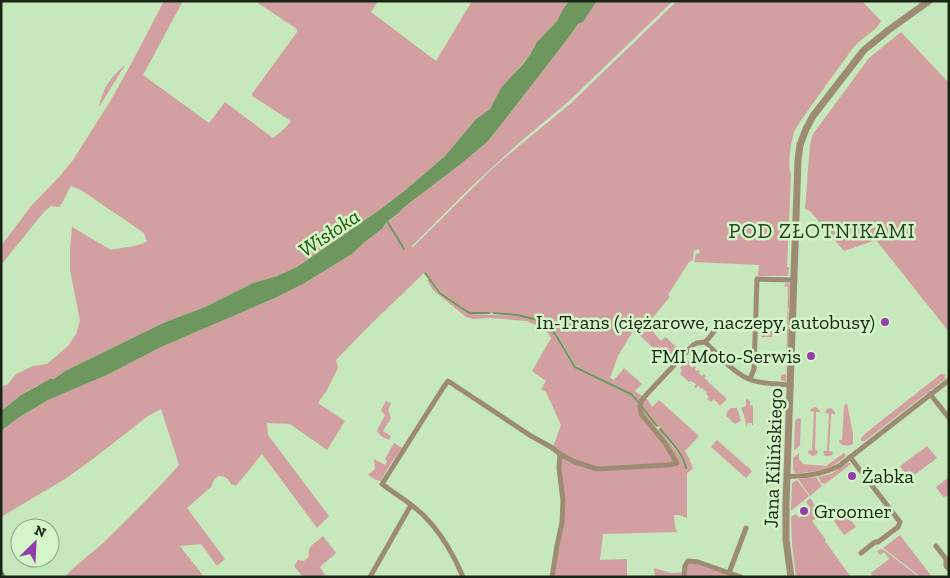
<svg xmlns="http://www.w3.org/2000/svg" width="950" height="578" font-family="'Zilla Slab',serif">
<style>
.green{fill:#d3a0a1;fill-rule:evenodd}
.water{fill:#6e9760}
.lines{fill:none;stroke-linecap:round;stroke-linejoin:round}
.stream{stroke:#6e9760;stroke-width:2}
.minor{stroke:#9d8c73;stroke-width:5}
.tertiary{stroke:#9d8c73;stroke-width:7}
.poi-dot{fill:#923daa;stroke:#d3f5c8;stroke-width:2}
.labels{text-anchor:middle;stroke-width:5;stroke-linejoin:round;paint-order:stroke}
.poi-label{font-size:20px;fill:#192515;stroke:#d3f5c8;text-anchor:end}
.street-label{font-size:20px;fill:#192515;stroke:#d3f5c8}
.neighbourhood-label{font-size:21px;letter-spacing:1px;fill:#29451f;stroke:#d3f5c8}
.water-label{font-size:21px;font-style:italic;fill:#1f5501;stroke:#d3f5c8}
</style>
<rect width="100%" height="100%" fill="#c7e8bc"/>
<g class="green">
<path d="M164 1H183L143 75 209 123 225 102 273 138 285 128 291 121 252 96V94L297 32V29L258 3V1H378L371 12 436 61 472 1H569L563 9 557 21 537 42 531 53 500 91 490 109 476 119 445 156 403 192 378 211 297 267 277 276 253 283 205 307 163 323 77 365 65 371 54 379 36 386 21 395 1 411V387L8 384 16 374 33 366 47 364 68 346 76 334 80 321 70 270V249L72 227 111 250C120 248 141 246 147 241L144 233 81 190 71 186C66 193 65 201 59 207L51 206 43 213 1 265V246L31 206 60 176 73 160 109 103 130 66Z"/>
<path d="M597 1H673L568 102 520 142 470 188 412 246V248L493 168 519 146 570 104 677 1H862L881 21C877 31 861 38 853 48 836 71 819 95 802 119 800 122 797 126 795 130 791 140 787 165 791 175L787 267H789L788 276H758L759 265 694 262 696 254 700 253 699 249 694 251 693 260 689 262 668 295 670 297 647 324 653 329 655 327 656 328 653 332 661 341 665 337 681 351 670 363 638 334 633 331 618 356 610 378 614 380 624 368 642 384 635 391 648 400 652 407 659 400 699 436 685 451 689 458 693 469 687 473V518L679 515H674L675 527 677 532 603 534 600 560 627 559V577H554L563 525 560 459 553 447 561 425 546 392 541 389 546 381 532 371 551 338 545 329 527 321 490 318 473 319 466 317 433 290 427 280 429 279 440 293 470 314 522 316 517 314 488 313H470L441 292 425 272 371 324 336 360 338 368 327 390 318 403 345 421 327 450 290 424 267 423 268 435 329 516 317 528 262 454 236 486 231 484C228 478 225 476 218 476L214 480 211 487 187 508 225 559 217 566 201 544 180 546 204 577H65C76 564 90 555 103 543 129 518 155 492 179 465L161 409 148 416 93 459 65 479 1 517V431L18 418 48 400 107 375 161 347 275 298 303 284 352 254 366 241 382 229 387 223 400 212 403 208 462 163 487 142 500 126 569 37 578 24 583 22ZM534 318 544 323 557 334 576 366 627 391 635 396 681 455 684 461 686 468 680 456 659 429 658 430 656 427 657 426 637 400 631 395 575 367 557 336 550 329Z"/>
<polygon points="901,32 949,83 949,332 876,240 844,251 810,211 805,209 810,144 813,134 869,58"/>
<path d="M125 65 99 107C103 87 110 78 125 65Z"/>
<polygon points="786,283 790,284 789,308 788,309 788,312 789,313 786,382 781,380 781,375 786,374 788,287 784,286"/>
<polygon points="762,319 773,319 772,337 761,337"/>
<polygon points="687,360 690,362 689,365 692,368 694,366 696,367 695,370 697,371 699,370 700,371 699,373 702,376 704,374 706,376 704,378 708,381 708,382 727,399 720,406 714,399 711,402 707,399 709,397 706,393 707,392 702,388 701,389 698,386 696,388 694,387 696,384 691,381 689,382 680,374 682,370 680,368"/>
<polygon points="941,374 945,374 945,379 865,441 861,441 861,438 867,432"/>
<polygon points="747,399 750,401 750,405 753,406 753,425 752,425 752,423 747,423 747,428 744,415 741,408 746,406 746,400"/>
<polygon points="386,401 391,403 388,410 391,418 383,431 391,436 389,440 381,436 377,431 385,415 381,410"/>
<path d="M847 403 853 434V444C849 447 843 446 840 443L839 440H842L844 406Z"/>
<path d="M816 407 820 411V412H816L815 450 818 451 817 454 813 456C810 455 808 454 808 451L812 450 814 412 810 411 812 408Z"/>
<polygon points="731,408 737,408 741,421 735,424 726,416 727,412"/>
<path d="M831 408 835 412V414H831L829 451 833 452 832 455C828 457 824 457 823 451H827L829 414 825 413 827 409Z"/>
<polygon points="798,418 801,419 800,445 794,451 795,421"/>
<polygon points="717,440 752,471 746,478 711,447"/>
<path d="M394 443 402 448C395 459 386 469 381 481L376 480 368 475 375 469 374 459 385 465 387 461 385 459Z"/>
<polygon points="927,446 937,458 909,479 900,466"/>
<path d="M799 453V460L801 461 803 464 826 466 844 453 846 455 845 457C828 471 820 471 799 473H795L793 469V458Z"/>
<polygon points="848,463 850,463 851,464 825,484 823,483 822,484 818,477 831,474"/>
<polygon points="816,477 822,486 810,496 798,479"/>
<polygon points="949,477 949,494 944,498 936,487"/>
<polygon points="797,480 809,496 791,511 792,483"/>
<polygon points="810,498 824,518 822,520 819,516 812,521 826,540 825,541 851,577 796,577 792,545 791,517 796,514 799,518 811,509 806,502"/>
<polygon points="840,506 856,527 844,535 829,514"/>
<polygon points="900,535 932,577 921,577 883,548"/>
<path d="M323 536 336 553 320 567 325 575 324 577H303L294 566 298 560 304 561 309 556C307 545 316 543 323 536Z"/>
<polygon points="881,549 884,550 919,577 871,577 872,575 871,573 889,559 884,552 880,555 877,551"/>
<polygon points="690,563 693,563 736,577 685,577 686,569"/>
<polygon points="654,568 671,573 683,572 682,577 655,577"/>
</g>
<polygon class="water" points="569,1 597,1 583,22 578,24 569,37 500,126 487,142 462,163 403,208 400,212 387,222 382,229 366,241 352,254 303,284 275,298 161,347 107,375 48,400 18,418 1,431 1,411 21,395 50,379 54,379 65,371 163,323 205,307 253,283 277,276 297,267 378,211 403,192 445,156 476,119 490,109 501,88 523,64 531,53 537,42 557,21 563,9"/>
<g class="lines">
<g class="stream">
<polyline points="387,221 404,249"/>
<polyline points="425,273 440,293 466,311 470,313 489,313"/>
<polyline points="494,313 517,315 538,320 551,329 556,335 575,367 631,394 636,399 657,426"/>
<path d="M660 429C669 440 683 453 686 468"/>
<polyline points="1,570 5,577"/>
</g>
<g class="minor">
<polyline points="705,342 709,338 715,330"/>
<polyline points="750,379 754,369 757,279 795,280"/>
<polyline points="930,394 949,418"/>
<path d="M560 454 575 462 597 469 668 465 677 463 665 443 641 414 640 406 642 400 647 394 693 345 697 343 705 342C719 355 733 373 751 380 763 384 779 384 791 385"/>
<polyline points="850,457 900,522 898,527 878,542 875,542 861,553"/>
<path d="M787 476C805 477 823 474 839 466L949 380"/>
<polyline points="936,546 946,559 946,566 949,569"/>
<polyline points="729,573 746,528"/>
<polyline points="370,577 411,505"/>
<path d="M463 577C455 557 441 533 425 517 413 504 396 495 382 484L443 388 448 381 531 436 551 447 560 454 559 468 563 501 562 522 557 546 552 577"/>
<polyline points="684,577 685,566 688,561 698,562 741,577"/>
</g>
<polyline class="tertiary" points="791,577 786,540 786,504 798,160 800,145 806,129 813,116 864,50 890,29 929,1"/>
</g>
<g class="poi-dot">
<circle cx="885" cy="322" r="5"/>
<circle cx="811" cy="356" r="5"/>
<circle cx="852" cy="476" r="5"/>
<circle cx="804" cy="511" r="5"/>
</g>
<g class="labels">
<g class="poi-label">
<text x="875" y="329">In-Trans (ciężarowe, naczepy, autobusy)</text>
<text x="801" y="363">FMI Moto-Serwis</text>
<text x="862" y="483" text-anchor="start">Żabka</text>
<text x="814" y="518" text-anchor="start">Groomer</text>
</g>
<g class="street-label">
<text transform="translate(773 458) rotate(-88)" y="7">Jana Kilińskiego</text>
</g>
<g class="neighbourhood-label">
<text x="822" y="238">POD ZŁOTNIKAMI</text>
</g>
<g class="water-label">
<text transform="translate(329 233) rotate(-34)" y="7">Wisłoka</text>
</g>
</g>
<rect width="950" height="578" fill="none" stroke="#192515" stroke-width="5"/>
<g transform="translate(35 543) rotate(24)"><circle r="24" fill="#d3f5c8" stroke="#89a280"/>
<path d="M0-4L9 19L0 12L-9 19Z" fill="#923daa"/>
<text y="-8" font-size="14" font-weight="bold" text-anchor="middle" fill="#192515">N</text>
</g>
</svg>
